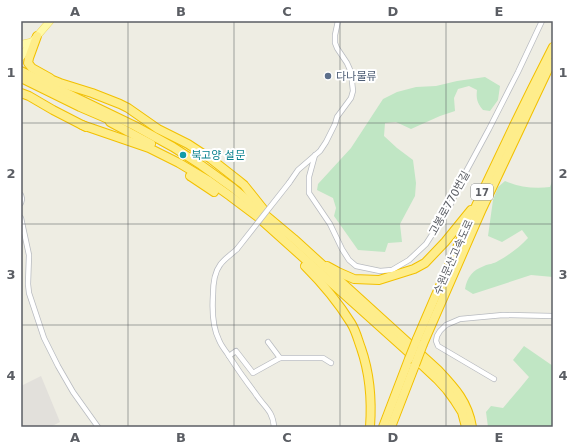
<svg xmlns="http://www.w3.org/2000/svg" width="574" height="448" font-family="'DejaVu Sans','Noto Sans KR',sans-serif">
<style>
.industrial{fill:#e2e0db}
.green{fill:#c0e6c4}
.lines{fill:none;stroke-linecap:round;stroke-linejoin:round}
.street-casing{stroke:#b8bbc0;stroke-width:6}
.primary-casing{stroke:#f2d858;stroke-width:8}
.highway-casing{stroke:#f2c000;stroke-width:10}
.street{stroke:#fff;stroke-width:4.5}
.primary{stroke:#fffaa8;stroke-width:7}
.highway{stroke:#feed8b;stroke-width:8}
.street-bridge-casing{stroke:#b8bbc0;stroke-width:6;stroke-linecap:butt}
.highway-bridge-casing{stroke:#f2c000;stroke-width:10;stroke-linecap:butt}
.street-bridge{stroke:#fff;stroke-width:4.5}
.highway-bridge{stroke:#feed8b;stroke-width:8}
.grid{fill:none;stroke:#5b5e64;stroke-width:1;stroke-opacity:0.55}
.service-dot{fill:#5c6f8a;stroke:#fff;stroke-width:1.5}
.culture-dot{fill:#0f9aa8;stroke:#fff;stroke-width:1.5}
.labels{text-anchor:middle;stroke-width:4;stroke-linejoin:round;paint-order:stroke}
.shield{fill:#fff;stroke:#8c8e92;stroke-width:1}
.shield-label{font-size:10px;font-weight:bold;fill:#5b5e64}
.service-label{font-size:11px;fill:#4e5e75;stroke:#fff;text-anchor:start}
.culture-label{font-size:11px;fill:#0d838f;stroke:#fff;text-anchor:start}
.street-label{font-size:11px;fill:#5b5e64;stroke:#fff}
.neatline{fill:none;stroke:#5b5e64;stroke-width:1.5}
.grid-label{font-size:13px;text-anchor:middle;font-weight:bold;fill:#5b5e64}
</style>
<rect width="100%" height="100%" fill="#eeede3"/>
<polygon class="industrial" points="41,376 60,422 50,427 21,427 21,386"/>
<g class="green">
<path d="M485 77 500 86 498 100 490 111 483 110C477 103 476 98 477 90L469 86 458 89 454 98 455 111 440 116 411 129 396 122 385 123 384 136 397 148 413 160 416 183 415 196 400 224 402 242 388 243 385 252 358 250 334 216 336 208 333 198 317 190 318 184 351 148 383 99 397 92 416 87 436 86 457 81Z"/>
<path d="M553 179V277L531 275 473 294 465 289C467 277 473 270 484 266 488 264 494 264 498 261 509 255 520 247 528 238L522 230 502 242 488 236 493 200 498 187 505 181C519 187 534 189 550 187Z"/>
<polygon points="524,346 553,366 553,427 488,427 486,412 491,406 503,408 520,388 529,377 513,360"/>
</g>
<g class="lines">
<defs>
<g id="street">
<polyline points="315,155 309,177 309,193 330,224 342,249 349,260 356,266 380,271 392,270 409,260 426,244 448,210 462,179 489,129 518,72 542,21"/>
<polyline points="289,183 298,170 320,151 326,142 335,124 337,117 351,98 353,91 351,72 347,63 337,48 335,43 335,35 338,21"/>
<polyline points="21,195 22,199 21,203"/>
<polyline points="21,218 29,255 28,284 29,293 44,338 58,366 73,392 98,427"/>
<path d="M237 249C232 254 224 259 220 265 214 273 213 286 213 295 212 310 212 326 219 340 221 345 224 349 227 353 236 367 245 380 255 393 263 406 273 410 274 427"/>
<polyline points="268,342 280,358"/>
<polyline points="229,356 236,351 253,373 280,358 323,358 331,363"/>
<polyline points="494,379 438,346 436,341 437,336 440,331 446,325 460,319 503,315 553,316"/>
</g>
<g id="primary">
<polyline points="21,45 23,44 32,42"/>
<polyline points="21,57 32,42 50,21"/>
</g>
<g id="highway">
<polyline points="37,36 29,58 28,63 32,68 50,78"/>
<path d="M21 71 135 126 173 147 201 165 233 188 294 239 438 370C455 388 468 402 472 427"/>
<polyline points="45,77 60,83 92,93 120,104 128,108 158,129 188,144 211,159 239,181 244,185 264,210"/>
<polyline points="21,78 80,107 115,122"/>
<polyline points="21,93 29,96 53,110 86,127"/>
<polyline points="110,122 151,144"/>
<polyline points="82,125 149,148 179,163 209,181 230,196 258,217 405,349 437,379 447,390 455,401 462,412 466,427"/>
<polyline points="190,176 214,192"/>
<path d="M305 266C322 283 338 302 351 323 356 331 358 340 361 348 370 374 372 400 370 427"/>
<polyline points="327,266 338,272 354,279 379,280 414,269 425,263 445,242 471,210"/>
<path d="M417 339C459 240 504 143 553 47"/>
<polyline points="423,344 482,209 551,63"/>
<polyline points="383,427 409,359"/>
<polyline points="391,427 415,365"/>
</g>
</defs>
<use href="#street" class="street-casing"/>
<use href="#primary" class="primary-casing"/>
<use href="#highway" class="highway-casing"/>
<use href="#street" class="street"/>
<use href="#primary" class="primary"/>
<use href="#highway" class="highway"/>
<defs>
<polyline id="street-bridge" points="237,249 289,183"/>
<g id="highway-bridge">
<polyline points="409,359 417,339"/>
<polyline points="415,365 423,344"/>
</g>
</defs>
<use href="#street-bridge" class="street-bridge-casing"/>
<use href="#highway-bridge" class="highway-bridge-casing"/>
<use href="#street-bridge" class="street-bridge"/>
<use href="#highway-bridge" class="highway-bridge"/>
</g>
<path class="grid" d="M128 21V427M234 21V427M340 21V427M446 21V427M21 123H553M21 224H553M21 325H553"/>
<circle class="service-dot" cx="328" cy="76" r="4"/>
<circle class="culture-dot" cx="183" cy="155" r="4"/>
<g class="labels">
<rect class="shield" x="471" y="184" width="22" height="16" rx="3"/>
<g class="shield-label">
<text x="482" y="196">17</text>
</g>
<g class="service-label">
<text x="336" y="80">다나물류</text>
</g>
<g class="culture-label">
<text x="191" y="159">북고양 설문</text>
</g>
<g class="street-label">
<text transform="translate(449 203) rotate(-61)" y="4">고봉로770번길</text>
<text transform="translate(453 257) rotate(-66)" y="4">수원문산고속도로</text>
</g>
</g>
<rect width="574" height="448" fill="none" stroke="#ffffff" stroke-width="44"/>
<rect x="22" y="22" width="530" height="404" class="neatline"/>
<g class="grid-label">
<text x="75" y="16">A</text>
<text x="181" y="16">B</text>
<text x="287" y="16">C</text>
<text x="393" y="16">D</text>
<text x="499" y="16">E</text>
<text x="11" y="77">1</text>
<text x="563" y="77">1</text>
<text x="11" y="178">2</text>
<text x="563" y="178">2</text>
<text x="11" y="279">3</text>
<text x="563" y="279">3</text>
<text x="11" y="380">4</text>
<text x="563" y="380">4</text>
<text x="75" y="442">A</text>
<text x="181" y="442">B</text>
<text x="287" y="442">C</text>
<text x="393" y="442">D</text>
<text x="499" y="442">E</text>
</g>
</svg>
